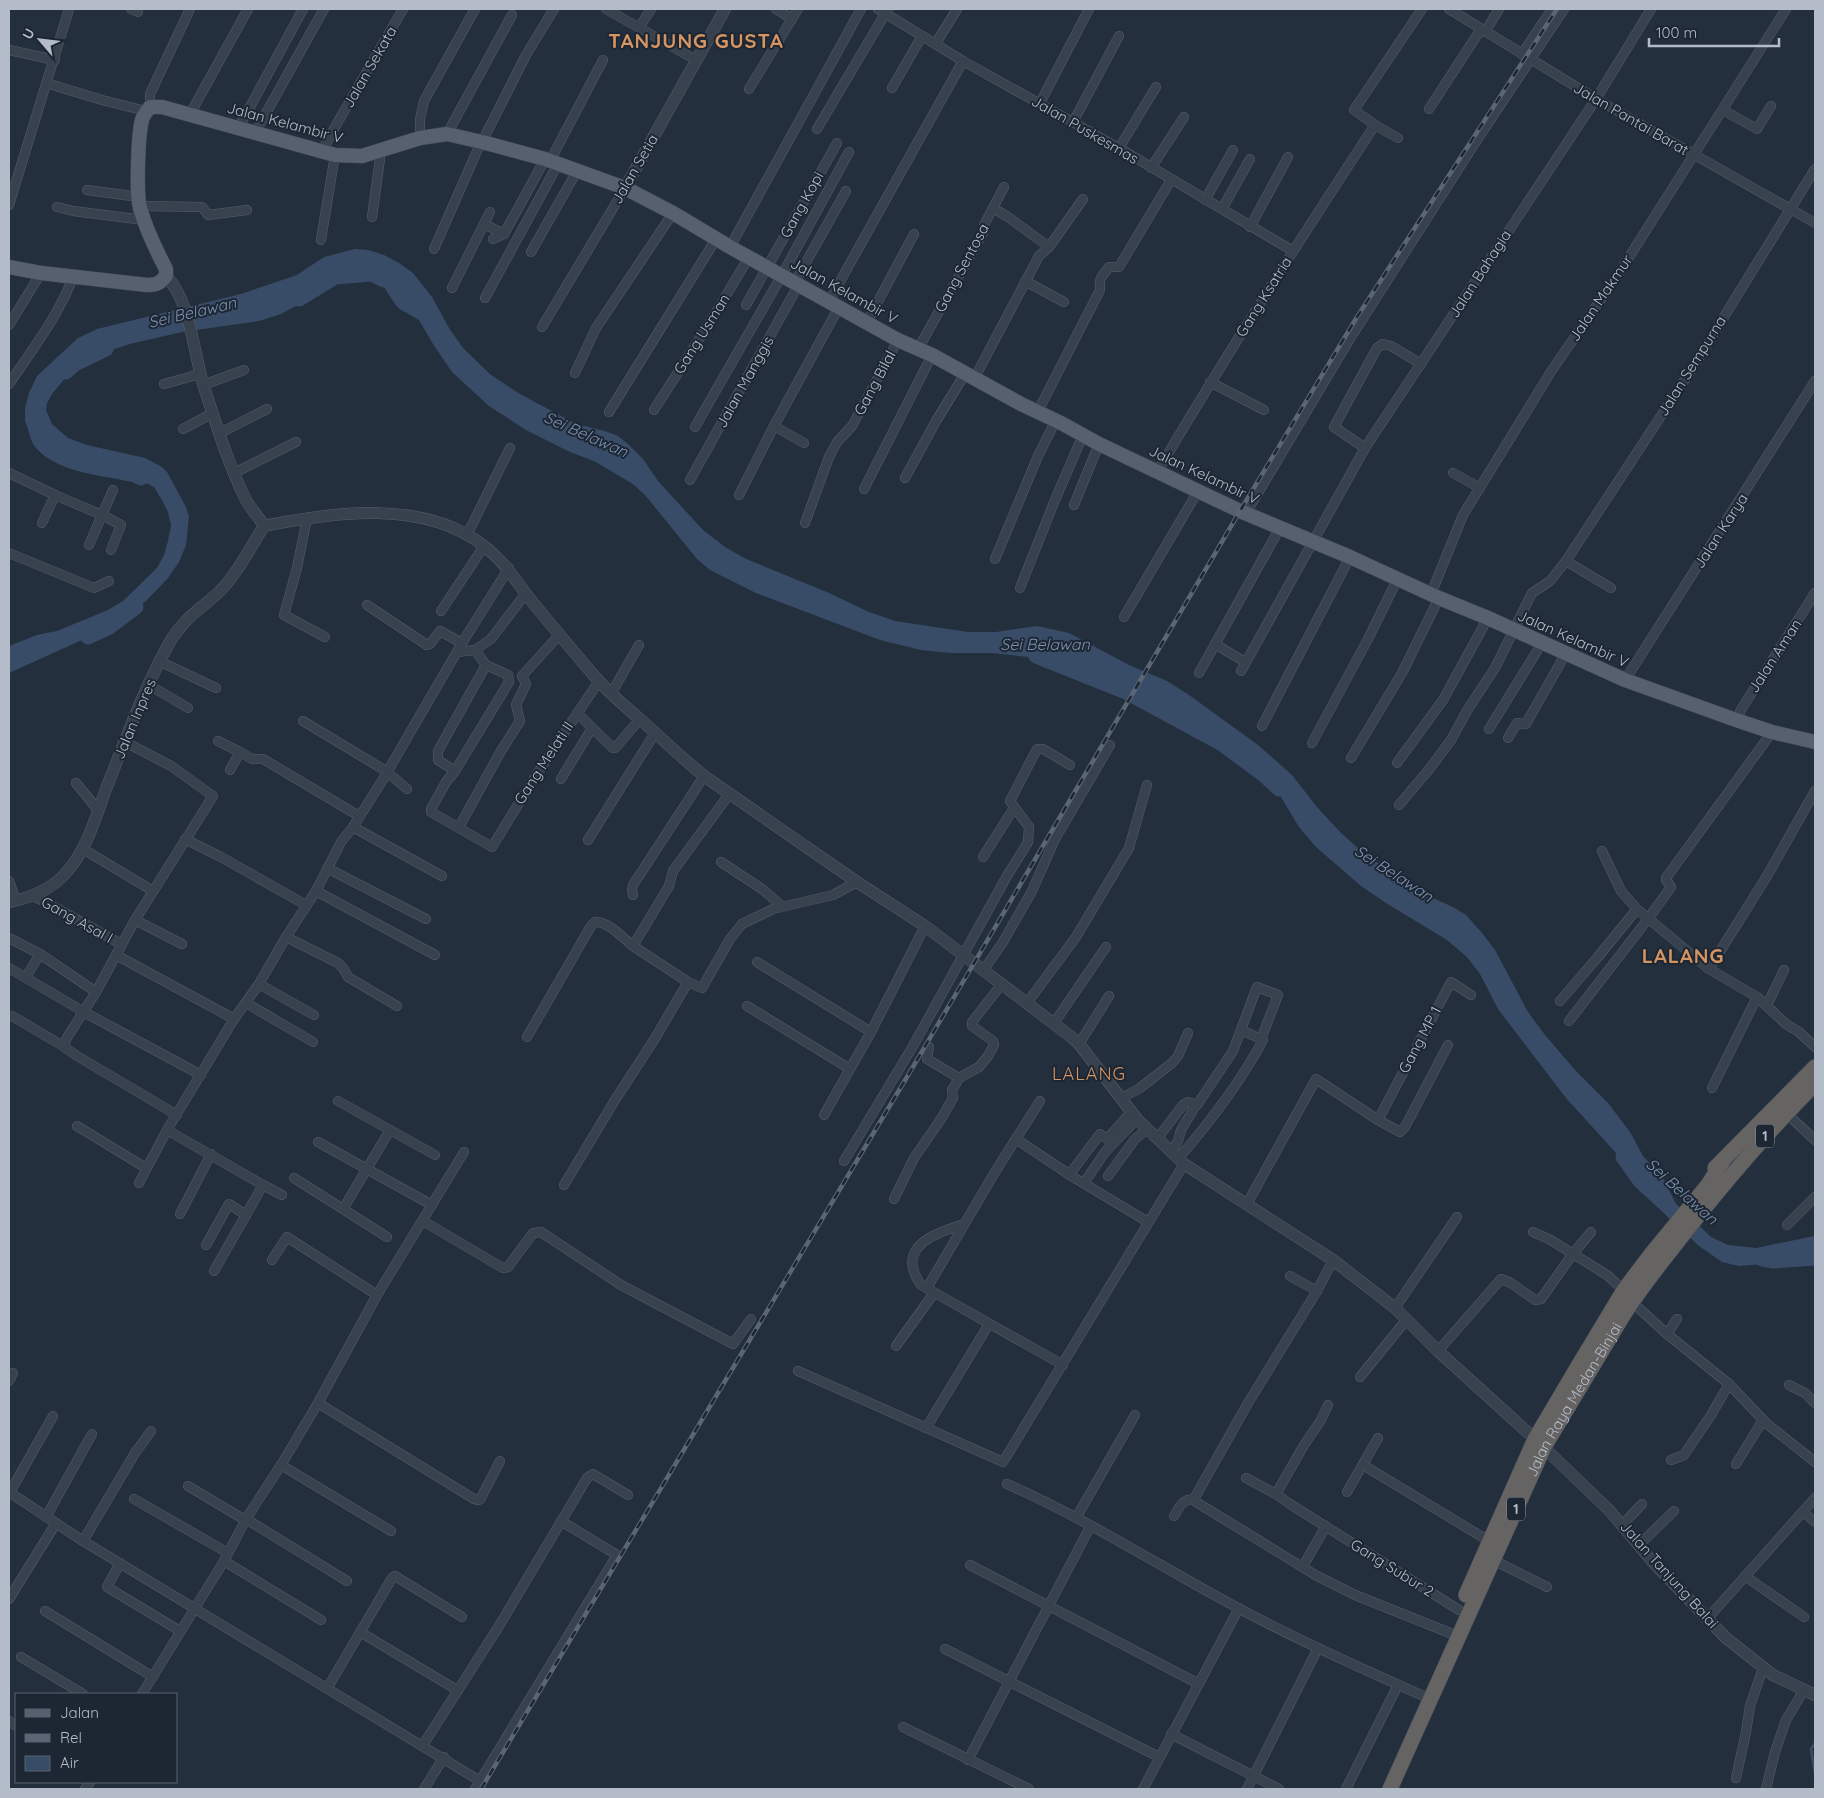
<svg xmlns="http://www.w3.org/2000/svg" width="1824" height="1798" font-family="Quicksand,sans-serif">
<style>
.water{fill:#394c67}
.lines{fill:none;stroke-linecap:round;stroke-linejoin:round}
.stream{stroke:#394c67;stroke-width:2.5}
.river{stroke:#394c67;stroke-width:15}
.minor-casing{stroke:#565f6c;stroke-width:10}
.tertiary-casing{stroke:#565f6c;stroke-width:12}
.primary-casing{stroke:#414a57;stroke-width:15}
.trunk-casing{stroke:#434c59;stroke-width:16}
.minor{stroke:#38414e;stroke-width:9}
.tertiary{stroke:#38414e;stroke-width:11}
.primary{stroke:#56606e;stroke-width:14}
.trunk{stroke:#656462;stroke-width:15}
.rail-casing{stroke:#5a6575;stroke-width:4.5}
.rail{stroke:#1d2633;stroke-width:2.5;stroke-dasharray:8;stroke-linecap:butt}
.labels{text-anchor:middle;stroke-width:4;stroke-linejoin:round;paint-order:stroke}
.shield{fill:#1d2633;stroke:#878f9c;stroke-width:1}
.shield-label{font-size:14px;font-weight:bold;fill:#b4bcc9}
.street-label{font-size:15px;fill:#b4bcc9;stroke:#1d2633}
.water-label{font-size:16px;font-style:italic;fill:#7c92b1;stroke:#1d2633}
.quarter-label{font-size:18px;letter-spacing:1px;fill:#d59563;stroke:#1d2633}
.district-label{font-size:20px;font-weight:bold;letter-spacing:1px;fill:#d59563;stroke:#1d2633}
</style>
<rect width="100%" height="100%" fill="#242f3e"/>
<polygon class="water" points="355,249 368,250 384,255 399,263 413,273 432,297 449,328 463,348 491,375 520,394 576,424 605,431 618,436 628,444 643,459 658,481 703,530 725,547 744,558 829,593 869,612 895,621 968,632 996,632 1037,626 1069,633 1129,665 1167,681 1189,695 1258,745 1292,775 1317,807 1341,833 1360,850 1419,892 1453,907 1466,915 1482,933 1495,950 1528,1012 1545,1035 1575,1070 1608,1103 1630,1132 1643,1156 1663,1178 1676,1204 1711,1237 1728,1245 1756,1248 1815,1236 1815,1254 1763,1264 1739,1266 1722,1262 1699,1246 1667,1216 1661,1197 1637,1176 1566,1098 1498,1009 1480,974 1467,957 1447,940 1386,903 1361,886 1316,847 1299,827 1276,789 1249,762 1181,719 1153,704 1098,678 1059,664 1029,657 991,653 951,653 921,650 880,640 756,593 710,570 697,559 645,495 633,484 594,461 570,452 526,430 489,406 452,372 433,344 419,320 398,308 387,292 383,285 378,280 365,274 355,273 334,277 324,283 301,303 281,314 259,321 182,332 130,344 84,359 71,371 52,394 47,403 46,410 52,424 68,438 87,445 145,458 162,467 167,472 186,507 189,517 186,545 179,562 168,578 146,601 125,616 104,630 9,673 9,646 37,635 57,631 108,610 123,601 157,568 164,555 168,541 171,525 168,512 163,502 154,487 136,478 104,464 62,453 35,438 29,432 25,421 25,408 29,393 37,376 78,338 97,329 241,294 297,275 324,257"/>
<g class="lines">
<polyline class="stream" points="1815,1743 1811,1749 1815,1773"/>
<g class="river">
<polyline points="299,299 335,277 372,274 384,280"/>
<polyline points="66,372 75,364 106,349"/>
<path d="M34 422C36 428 37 436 40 441 59 466 106 468 135 475L141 478"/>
<polyline points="88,637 108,628 136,607"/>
<polyline points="1036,656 1126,692 1222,744 1264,775 1279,789"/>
<polyline points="1623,1157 1640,1181 1677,1215"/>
<polyline points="1762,1259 1772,1261 1815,1258"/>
</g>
<defs>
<g id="minor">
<polyline points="131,9 138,12"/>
<polyline points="606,9 696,60"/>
<polyline points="776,9 792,19"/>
<polyline points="878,9 963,61 1119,148 1293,251"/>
<polyline points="1449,9 1596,99 1815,223"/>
<polyline points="639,28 651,9"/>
<polyline points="1485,32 1499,9"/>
<polyline points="936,43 957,9"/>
<polyline points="9,50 55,60"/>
<polyline points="1522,54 1552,9"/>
<polyline points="46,83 102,100 146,111"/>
<polyline points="892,88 922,36"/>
<polyline points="749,89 798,9"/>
<polyline points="1040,103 1089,9"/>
<polyline points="150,107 150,94 190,9"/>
<polyline points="1429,109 1481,29"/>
<polyline points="1723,110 1757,129 1771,106"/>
<polyline points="190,114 248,9"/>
<polyline points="1073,122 1119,36"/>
<polyline points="238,129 303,9"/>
<polyline points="817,129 888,9"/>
<polyline points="255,133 324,9"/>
<polyline points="447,134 512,15"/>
<polyline points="420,138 420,119 424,101 475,9"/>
<polyline points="1398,138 1375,125 1354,110 1422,9"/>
<polyline points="482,142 526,55 554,9"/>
<polyline points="1119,148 1156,87"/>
<polyline points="322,151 335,127 403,9"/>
<polyline points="550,161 603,60"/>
<polyline points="1151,168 1184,117"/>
<polyline points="87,190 139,197"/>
<polyline points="1205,200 1233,150"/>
<polyline points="9,205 69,9"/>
<polyline points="140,206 202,207 208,215 247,210"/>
<polyline points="57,207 73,211 144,220"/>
<polyline points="993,208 1008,217 1049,247"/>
<polyline points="1222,209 1250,159"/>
<polyline points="372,217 380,159 380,151"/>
<polyline points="484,224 504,234"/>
<polyline points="1250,227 1288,157"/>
<polyline points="493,239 504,234 545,159"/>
<polyline points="321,240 335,155"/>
<polyline points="730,247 861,9"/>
<polyline points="434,249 481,142"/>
<polyline points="531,252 577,171"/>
<polyline points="1025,281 1064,302"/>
<polyline points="795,282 846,191"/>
<polyline points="452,288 490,212"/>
<polyline points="485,298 558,164"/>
<polyline points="829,301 963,61"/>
<polyline points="746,305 837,143"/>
<polyline points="867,322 914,234"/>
<polyline points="9,325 41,273"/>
<polyline points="542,327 625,188"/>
<polyline points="918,349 984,231 984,225 1004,187"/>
<polyline points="575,373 596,328 673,213"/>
<polyline points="974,379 1039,256 1049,247 1083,199"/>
<polyline points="1210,382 1264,410"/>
<path d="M9 384C32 350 59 315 73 277"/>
<polyline points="164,384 200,374"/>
<polyline points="203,385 244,370"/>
<polyline points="654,410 712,319 749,257"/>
<path d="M1038 411 1100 290C1099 277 1101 278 1109 267H1119L1171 180"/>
<polyline points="609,412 716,239"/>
<polyline points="695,427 782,275 849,152"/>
<polyline points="183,429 213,413"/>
<polyline points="220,433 267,409"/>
<polyline points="804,443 774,426 839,307"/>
<polyline points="1365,448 1334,427 1377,348 1383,344 1391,346 1421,364"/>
<path d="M1157 472C1227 354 1300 239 1375 125"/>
<polyline points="9,473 55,495 42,523"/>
<polyline points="234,473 296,442"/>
<polyline points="1453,473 1480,488"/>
<polyline points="905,478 936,421 965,374"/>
<polyline points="690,480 799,284"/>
<polyline points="864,489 932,355"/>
<polyline points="55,495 102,515 89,545"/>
<polyline points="739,495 774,426"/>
<polyline points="1074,505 1099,444"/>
<polyline points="1246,513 1351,337 1473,146 1564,9"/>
<polyline points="307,518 297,568 284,615 325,637"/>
<polyline points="805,523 829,457 837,442 852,426 898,340"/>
<polyline points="467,535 510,448"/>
<polyline points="111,550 121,525 102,515 113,490"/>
<polyline points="9,553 94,588 109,581"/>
<polyline points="995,559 1038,456 1056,420"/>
<polyline points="1566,561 1611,588"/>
<polyline points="1020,588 1055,500 1083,435"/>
<polyline points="1431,594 1463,515 1552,370 1619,273 1786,9"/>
<polyline points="367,605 427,645 430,644 440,631 462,643"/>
<polyline points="441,611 484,546"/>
<polyline points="1124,617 1198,491"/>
<polyline points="1215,644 1245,662"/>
<polyline points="475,650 486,665 438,751 438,760 455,771 446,782 431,809 431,812 492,847 537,774 599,681"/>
<polyline points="457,652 475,650 491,639 526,593"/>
<polyline points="161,662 216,688"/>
<polyline points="1241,671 1365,448 1596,99 1651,9"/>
<polyline points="1199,673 1281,526"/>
<polyline points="1625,680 1815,381"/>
<polyline points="149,685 188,708"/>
<polyline points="611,694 639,645"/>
<polyline points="577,713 613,748 615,748 640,719"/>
<polyline points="1736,720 1742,708 1815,593"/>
<polyline points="303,721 386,771 407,789"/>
<polyline points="1262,726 1350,557"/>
<polyline points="1489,729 1542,643"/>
<polyline points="1508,738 1517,723 1526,724 1527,722 1566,653"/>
<polyline points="218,741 240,752"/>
<polyline points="1312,743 1368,639 1398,578"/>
<polyline points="1351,758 1402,673 1439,598"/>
<polyline points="1397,763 1443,700 1488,618"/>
<polyline points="230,770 240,752 252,759 263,759 359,816"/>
<polyline points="455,771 509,682 508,675 506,674 486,665"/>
<polyline points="561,779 592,728"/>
<polyline points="76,783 98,810"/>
<polyline points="730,793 673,871 669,886 633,946 688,982 702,988 730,939 742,924 773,909 833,895 857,882"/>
<polyline points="1399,805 1431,767 1451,740 1468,709 1495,668 1532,593 1550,581 1566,561 1695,364 1815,169"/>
<polyline points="353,827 442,876"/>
<polyline points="459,827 501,751 520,721 516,705 526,684 522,676 560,634"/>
<polyline points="185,839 221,857 306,905"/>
<polyline points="588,840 655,733"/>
<polyline points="83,849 153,891"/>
<polyline points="1602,851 1621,891 1637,909 1709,969 1757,997 1786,1024 1799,1032 1815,1047"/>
<polyline points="983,857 1014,808"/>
<polyline points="721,862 762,889 782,906"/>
<polyline points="327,868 426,919"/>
<polyline points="9,881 16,901"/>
<polyline points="316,891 435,955"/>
<polyline points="633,895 632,891 633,885 704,776"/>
<polyline points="34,896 121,944"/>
<polyline points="135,920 182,944"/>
<polyline points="286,937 338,963 343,968 348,977 397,1006"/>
<polyline points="9,938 40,954 96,992"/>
<polyline points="116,955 234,1019"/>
<polyline points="757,962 871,1032 925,926"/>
<polyline points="9,968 84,1012 201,1075"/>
<polyline points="1709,969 1767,876 1815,791"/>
<polyline points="983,971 1003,942 1032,891 1055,839 1110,745"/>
<polyline points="26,977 40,954"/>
<polyline points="259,984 314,1015"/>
<polyline points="1560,1001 1597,958 1637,909"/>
<polyline points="246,1003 313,1042"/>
<polyline points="1027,1003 1076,937 1129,848 1147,785"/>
<polyline points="1767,1005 1784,970"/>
<polyline points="747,1006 850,1069 871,1032"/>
<polyline points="12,1016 63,1046 68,1036 96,992 135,920 213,796 171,766 125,742"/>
<polyline points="1569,1021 1648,919 1671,887 1666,880 1666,878 1772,732"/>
<polyline points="1054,1023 1106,947"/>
<polyline points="1241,1030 1261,1039"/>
<path d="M527 1037 591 926 595 922C608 921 623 938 633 946"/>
<polyline points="1079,1044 1109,996"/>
<polyline points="63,1046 77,1056 177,1115"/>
<polyline points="929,1047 927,1059 959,1078"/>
<polyline points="1712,1088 1757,997"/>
<polyline points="1122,1098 1140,1088 1172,1063 1178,1056 1188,1033"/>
<polyline points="338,1101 435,1155"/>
<polyline points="1786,1113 1815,1140"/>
<polyline points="824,1115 850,1069"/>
<polyline points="1378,1120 1451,982 1471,995"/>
<polyline points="77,1126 146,1168"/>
<polyline points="167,1130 263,1185 214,1271"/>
<polyline points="1016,1139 1073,1177 1148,1222"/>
<path d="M1157 1139 1183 1105 1188 1102 1197 1105 1233 1051 1257 987 1278 995 1261 1039 1263 1040C1240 1083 1210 1122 1178 1159"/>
<polyline points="318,1142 432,1205"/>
<polyline points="1171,1153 1178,1141 1181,1130 1196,1105"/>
<polyline points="844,1161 913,1046 1007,876 1028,842 1029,827 1010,801 1037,749 1043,749 1070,765"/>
<polyline points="1069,1175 1100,1134 1107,1139 1132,1111"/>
<polyline points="1108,1176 1135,1139 1147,1129"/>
<polyline points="294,1178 387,1237"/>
<polyline points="139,1183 167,1130 234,1019 259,984 286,937 316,891 341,842 353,827 382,781 462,643 509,568"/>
<polyline points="1084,1183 1105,1152 1137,1119"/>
<polyline points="263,1185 282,1195"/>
<polyline points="564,1185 615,1100 654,1040 688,982"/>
<polyline points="894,1199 914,1158 941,1119 953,1098 952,1090 957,1082 959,1078 979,1067 988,1056 994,1045 993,1041 972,1026 972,1022 1001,985"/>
<polyline points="1247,1204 1316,1079 1378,1120 1400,1132 1405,1127 1448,1045"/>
<polyline points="343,1209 390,1130"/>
<polyline points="180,1214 211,1154"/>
<polyline points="423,1221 503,1268 508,1267 533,1233 541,1232 621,1285 733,1344 751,1319"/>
<path d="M964 1224C933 1234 895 1247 921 1285L1063 1365"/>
<polyline points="1787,1225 1815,1197"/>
<polyline points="1533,1232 1549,1239 1607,1275 1627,1293"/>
<polyline points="206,1245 229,1204 246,1215"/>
<polyline points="272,1260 287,1237 377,1295"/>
<polyline points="1290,1276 1317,1291"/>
<polyline points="927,1288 995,1172 1040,1101"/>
<polyline points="1631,1301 1667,1334 1729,1384"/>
<polyline points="1395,1308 1457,1217"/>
<polyline points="1667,1334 1677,1319"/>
<polyline points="896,1346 934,1293"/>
<polyline points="1438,1351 1501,1279 1511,1283 1535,1300 1541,1299 1572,1255 1591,1232"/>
<polyline points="798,1371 1003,1462 1184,1164"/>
<polyline points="1360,1377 1407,1319"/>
<polyline points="9,1381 13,1373"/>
<polyline points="1789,1385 1805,1393 1815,1403"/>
<polyline points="318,1403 474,1499 479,1500 481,1498 500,1461"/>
<polyline points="1328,1405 1321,1420 1304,1445 1276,1494 1290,1504 1459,1610"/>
<polyline points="926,1428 989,1324"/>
<polyline points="1671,1460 1684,1455 1711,1415 1729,1384 1767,1424 1815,1462"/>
<polyline points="1736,1464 1763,1420"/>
<polyline points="281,1465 391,1531"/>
<polyline points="1363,1465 1489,1541"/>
<polyline points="1246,1478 1276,1494"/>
<path d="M1007 1484C1087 1519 1161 1567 1238 1608 1300 1641 1365 1670 1430 1699"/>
<polyline points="188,1486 245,1520"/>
<polyline points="9,1492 83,1541 480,1781"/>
<polyline points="10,1492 53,1416"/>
<polyline points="1347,1492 1378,1438"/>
<polyline points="134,1499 228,1553"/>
<polyline points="1194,1499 1248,1403 1317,1291 1333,1260"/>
<polyline points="1803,1512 1815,1522"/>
<path d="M1174 1516C1179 1507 1183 1499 1194 1499L1196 1502 1317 1576 1355 1595 1450 1633"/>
<polyline points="46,1517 92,1434"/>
<polyline points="1076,1518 1135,1415"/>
<polyline points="246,1519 347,1581"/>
<polyline points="1623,1524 1642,1504"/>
<polyline points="83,1541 135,1453 151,1431"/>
<polyline points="1639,1545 1674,1511"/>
<polyline points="1493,1560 1547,1587"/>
<polyline points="224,1561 321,1620"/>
<polyline points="120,1563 107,1587 180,1631"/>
<polyline points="970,1565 1197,1683"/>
<polyline points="1303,1566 1326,1526"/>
<polyline points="1745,1576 1804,1617"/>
<polyline points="9,1599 56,1523"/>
<polyline points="45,1611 153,1677"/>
<polyline points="1707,1619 1815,1498"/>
<polyline points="360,1632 457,1690"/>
<polyline points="945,1649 1159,1757"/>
<polyline points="21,1657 83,1694"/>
<polyline points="328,1687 392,1578 395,1576 462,1617"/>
<polyline points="142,1694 224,1561 246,1519 281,1465 318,1403 377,1295 464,1152"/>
<polyline points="9,1721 16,1726"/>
<polyline points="903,1727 1029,1789"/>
<polyline points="1171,1734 1279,1789"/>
<polyline points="423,1745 499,1626 587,1478 593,1474 628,1495"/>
<polyline points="968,1760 1090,1527"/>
<polyline points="1736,1778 1746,1732 1750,1706 1763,1668"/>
<polyline points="85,1789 90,1782"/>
<polyline points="424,1789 444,1757"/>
<polyline points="475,1789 617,1555 561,1521"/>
<polyline points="1143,1789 1239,1608"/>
<polyline points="1247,1789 1318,1648"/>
<polyline points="1346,1789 1398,1685"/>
<polyline points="1766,1789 1775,1752 1786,1720 1804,1690"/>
</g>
<g id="tertiary">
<polyline points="625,188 725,9"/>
<path d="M166 276C191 301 193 352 204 387 216 424 228 463 245 498 250 508 258 516 264 526"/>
<path d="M264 526C333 512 424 499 484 546 502 560 513 576 526 594 549 623 573 651 597 679 610 694 626 707 641 720 662 739 682 758 704 776L857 882 925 926 1070 1036 1079 1044 1137 1119 1184 1164 1333 1260 1395 1308 1438 1351 1535 1439 1610 1511 1651 1560 1726 1638 1773 1675 1815 1695"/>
<path d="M9 902C30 898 50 890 65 874 87 850 95 819 106 789 126 739 144 687 171 640 184 618 201 609 219 592 237 574 250 548 264 526"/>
</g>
<path id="primary" d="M9 267 41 273 147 285C157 285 160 283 166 276V269C156 250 146 229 140 208 136 194 138 135 142 120 143 115 147 111 150 107H162L335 155 362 156 420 138 447 134 482 142 545 159 625 188 673 213 730 247 898 340 932 355 1021 404 1063 424 1099 444 1240 511 1350 557 1439 598 1488 618 1625 680 1736 720 1772 732 1815 742"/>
<g id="trunk">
<polyline points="1715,1168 1815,1067"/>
<polyline points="1466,1595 1535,1439 1577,1368 1624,1290 1652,1253 1708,1185 1723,1161"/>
<path id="s1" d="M1390 1789 1544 1447 1621 1319C1639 1289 1661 1263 1682 1236 1724 1183 1767 1132 1815 1084"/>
</g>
</defs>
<use href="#minor" class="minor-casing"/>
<use href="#tertiary" class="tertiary-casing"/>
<use href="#primary" class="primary-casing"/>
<use href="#trunk" class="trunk-casing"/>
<use href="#minor" class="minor"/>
<use href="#tertiary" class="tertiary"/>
<use href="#primary" class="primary"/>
<use href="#trunk" class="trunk"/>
<defs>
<polyline id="rail" points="481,1789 907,1077 1240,511 1357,317 1557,9"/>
</defs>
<use href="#rail" class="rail-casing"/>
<use href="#rail" class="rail"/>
</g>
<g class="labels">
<g class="shield">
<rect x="1756" y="1124.5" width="18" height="23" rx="4"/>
<rect x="1507" y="1497.5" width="18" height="23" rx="4"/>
</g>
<g class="shield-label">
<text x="1765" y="1141">1</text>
<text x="1516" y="1514">1</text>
</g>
<g class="street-label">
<text transform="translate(370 67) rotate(-60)" y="5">Jalan Sekata</text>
<text transform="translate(1631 119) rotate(30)" y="5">Jalan Pantai Barat</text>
<text transform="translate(285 123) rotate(15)" y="5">Jalan Kelambir V</text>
<text transform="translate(1085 130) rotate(30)" y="5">Jalan Puskesmas</text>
<text transform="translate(635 169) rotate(-60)" y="5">Jalan Setia</text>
<text transform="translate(802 205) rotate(-61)" y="5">Gang Kopi</text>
<text transform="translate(962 268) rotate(-62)" y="5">Gang Sentosa</text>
<text transform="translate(1480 274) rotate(-57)" y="5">Jalan Bahagia</text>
<text transform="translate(844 291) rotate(29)" y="5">Jalan Kelambir V</text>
<text transform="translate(1264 297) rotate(-58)" y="5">Gang Ksatria</text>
<text transform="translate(1601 298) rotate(-56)" y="5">Jalan Makmur</text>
<text transform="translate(702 334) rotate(-58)" y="5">Gang Usman</text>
<text transform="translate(1692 366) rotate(-58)" y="5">Jalan Sempurna</text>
<text transform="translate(745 382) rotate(-61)" y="5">Jalan Manggis</text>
<text transform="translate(875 383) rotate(-62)" y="5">Gang Bilal</text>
<text transform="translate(1204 475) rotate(25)" y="5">Jalan Kelambir V</text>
<text transform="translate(1721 531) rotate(-57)" y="5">Jalan Karya</text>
<text transform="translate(1573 639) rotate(24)" y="5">Jalan Kelambir V</text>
<text transform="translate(1775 656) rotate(-57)" y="5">Jalan Aman</text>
<text transform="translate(135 719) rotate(-67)" y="5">Jalan Inpres</text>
<text transform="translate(544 763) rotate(-57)" y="5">Gang Melati II</text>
<text transform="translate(77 920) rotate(29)" y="5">Gang Asal I</text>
<text transform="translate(1420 1040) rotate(-62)" y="5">Gang MP 1</text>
<text dy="5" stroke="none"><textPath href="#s1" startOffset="431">Jalan Raya Medan-Binjai</textPath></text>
<text transform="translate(1392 1568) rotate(32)" y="5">Gang Subur 2</text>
<text transform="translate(1669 1575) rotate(48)" y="5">Jalan Tanjung Balai</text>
</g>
<g class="water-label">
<text transform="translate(192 312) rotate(-13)" y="6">Sei Belawan</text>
<text transform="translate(586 434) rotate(24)" y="6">Sei Belawan</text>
<text x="1045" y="650">Sei Belawan</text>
<text transform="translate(1394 873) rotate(33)" y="6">Sei Belawan</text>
<text transform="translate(1682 1191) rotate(42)" y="6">Sei Belawan</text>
</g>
<g class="quarter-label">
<text x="1089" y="1080">LALANG</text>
</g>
<g class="district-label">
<text x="696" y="48">TANJUNG GUSTA</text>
<text x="1683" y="963">LALANG</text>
</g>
</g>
<rect width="1824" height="1798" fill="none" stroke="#b4bcc9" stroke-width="20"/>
<rect x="15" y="1693" width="162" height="90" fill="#1d2633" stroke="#59626f"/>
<rect x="25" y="1709" width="25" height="8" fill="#56606e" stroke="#59626f"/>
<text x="60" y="1718" font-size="15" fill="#b4bcc9">Jalan</text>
<rect x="25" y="1734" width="25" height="8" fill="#5a6575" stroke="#59626f"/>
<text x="60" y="1743" font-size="15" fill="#b4bcc9">Rel</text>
<rect x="25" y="1756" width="25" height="15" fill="#394c67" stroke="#59626f"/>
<text x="60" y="1768" font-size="15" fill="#b4bcc9">Air</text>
<g transform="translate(40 40) rotate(298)" stroke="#1d2633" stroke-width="4" paint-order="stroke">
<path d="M0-4L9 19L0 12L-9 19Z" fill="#b4bcc9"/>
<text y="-8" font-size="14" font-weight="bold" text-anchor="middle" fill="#b4bcc9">U</text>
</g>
<path d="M1649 38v8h130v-8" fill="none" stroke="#b4bcc9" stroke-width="2.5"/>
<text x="1656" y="38" font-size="15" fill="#b4bcc9" stroke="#1d2633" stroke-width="4" paint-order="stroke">100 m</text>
</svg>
